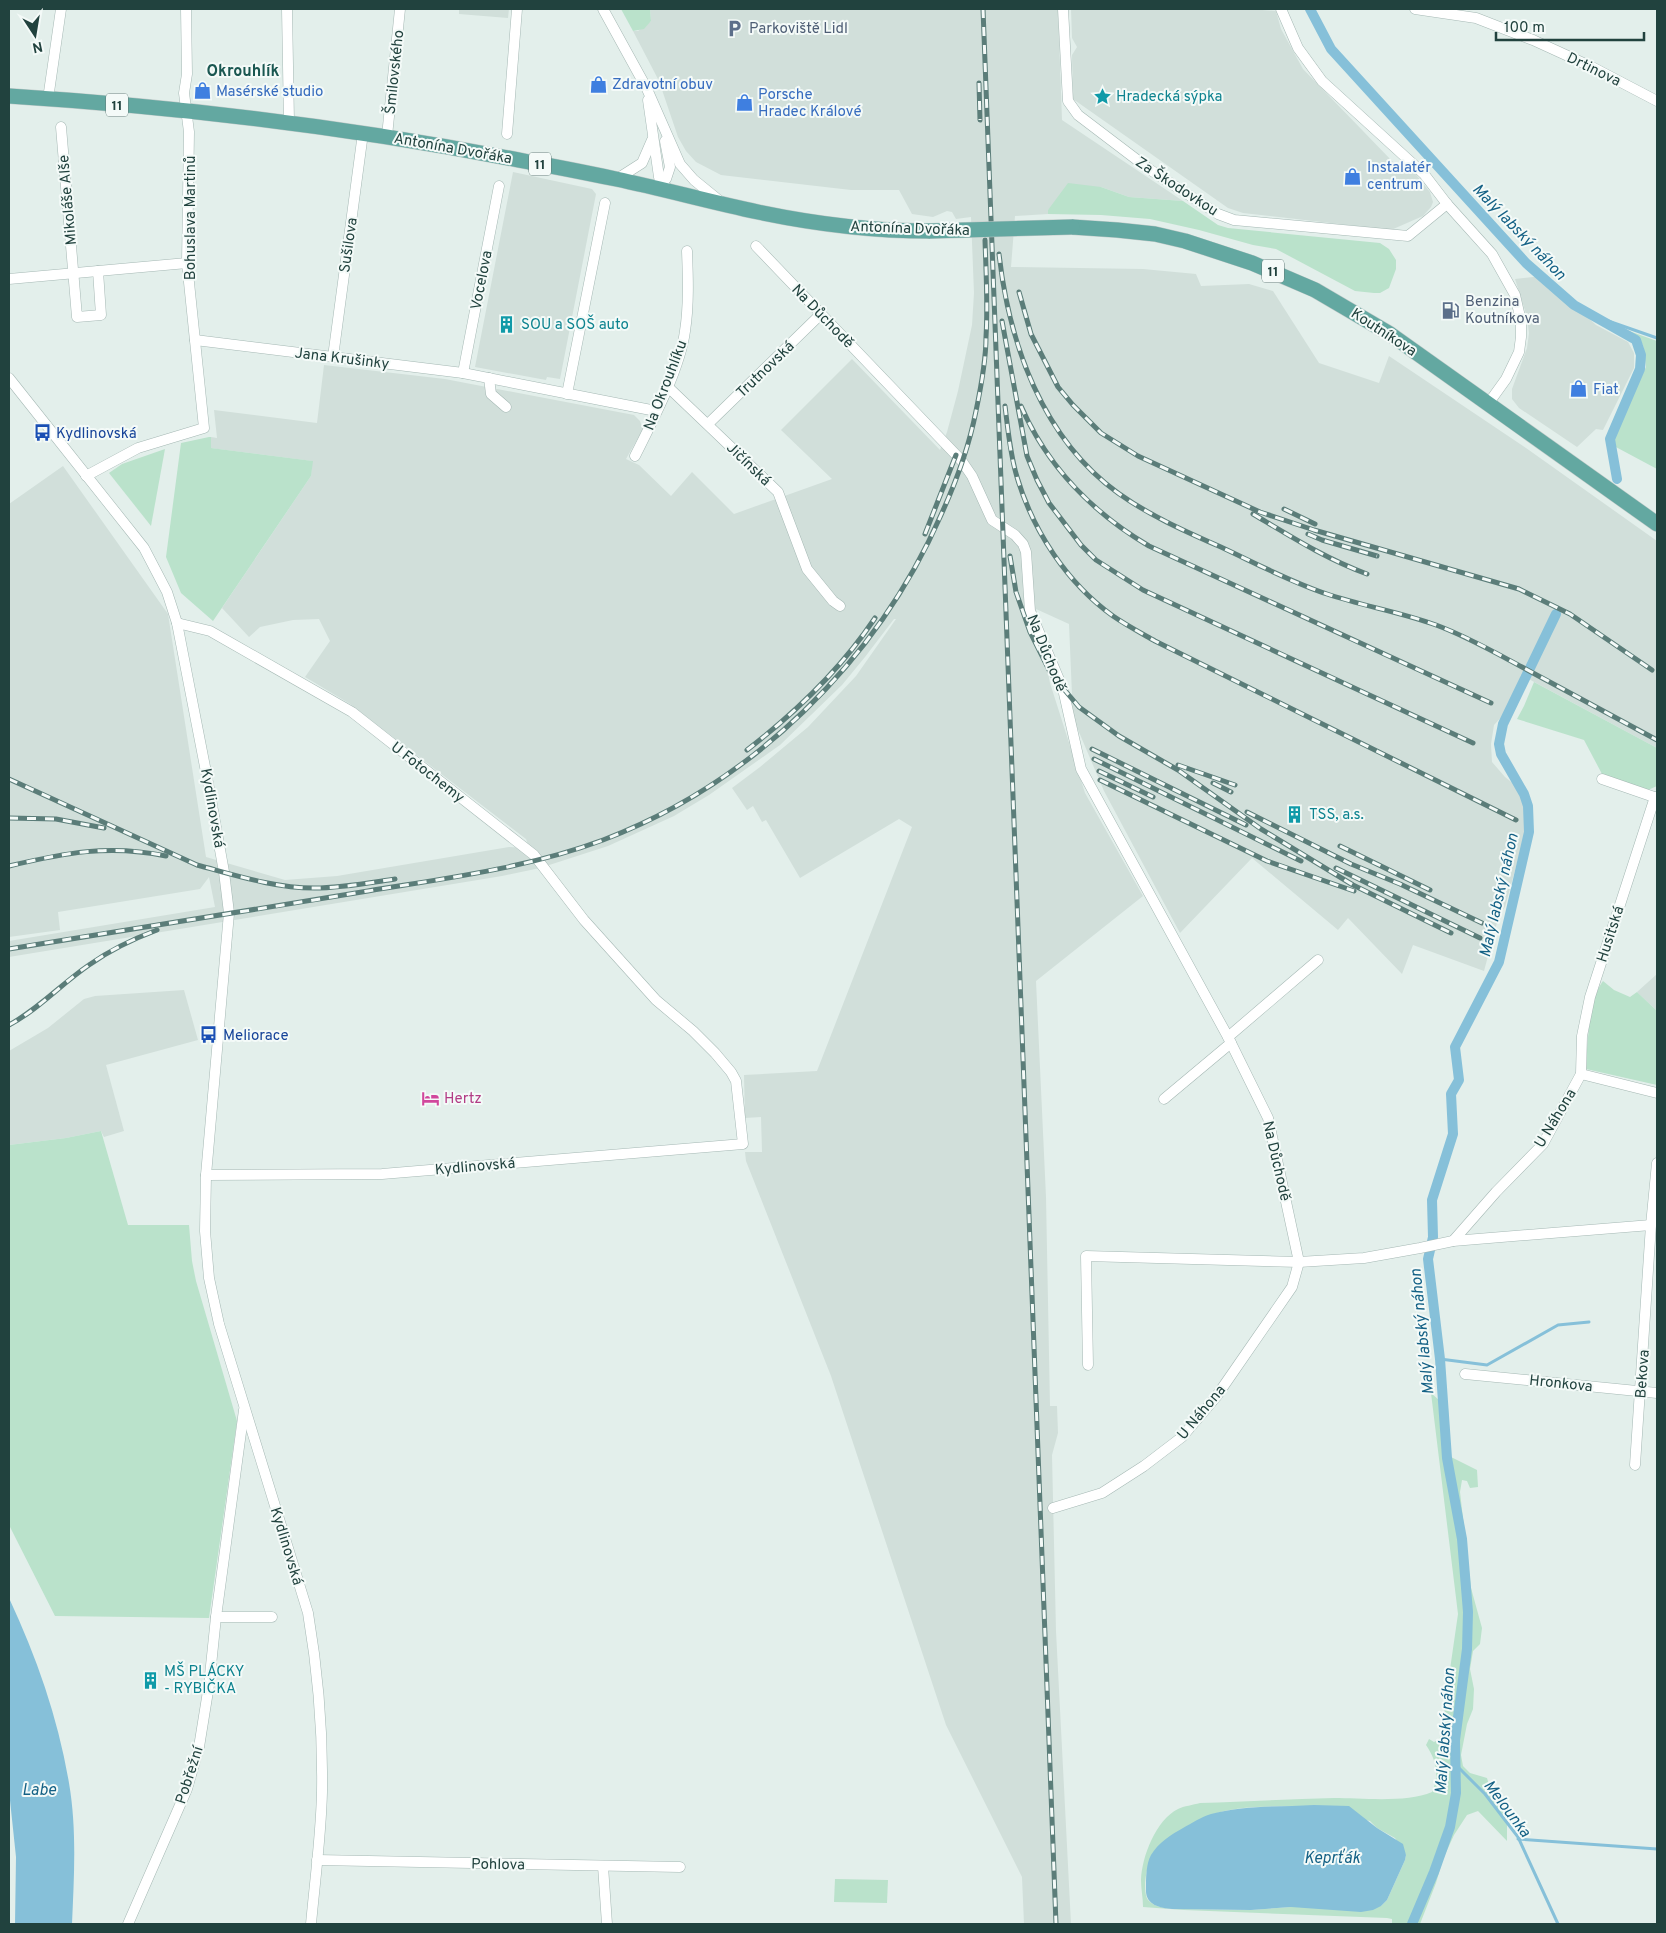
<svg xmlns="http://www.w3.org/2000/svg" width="1666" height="1933" font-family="Overpass,sans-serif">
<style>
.built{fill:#d1dfda}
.green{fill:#bae2cb;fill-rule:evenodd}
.water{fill:#86c0d9}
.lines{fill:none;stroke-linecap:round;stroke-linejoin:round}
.stream{stroke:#86c0d9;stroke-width:3}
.canal{stroke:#86c0d9;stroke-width:10}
.street-casing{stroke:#a5b8b4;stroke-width:11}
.primary-casing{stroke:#c1cac9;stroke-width:16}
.street{stroke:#fff;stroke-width:10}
.primary{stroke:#63a8a1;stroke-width:15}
.rail-casing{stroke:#5b7d79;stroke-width:5}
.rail{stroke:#f4faf8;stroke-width:3;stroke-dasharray:9;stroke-linecap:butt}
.primary-bridge-casing{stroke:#c1cac9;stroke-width:16;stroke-linecap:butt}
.primary-bridge{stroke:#63a8a1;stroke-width:15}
.labels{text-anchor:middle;stroke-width:4;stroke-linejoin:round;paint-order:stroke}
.shield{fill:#f4faf8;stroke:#607976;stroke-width:1}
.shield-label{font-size:14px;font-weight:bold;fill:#21423e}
.service-label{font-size:15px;fill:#4e5e75;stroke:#f4faf8;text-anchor:start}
.street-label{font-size:15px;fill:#21423e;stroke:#f4faf8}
.shop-label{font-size:15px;fill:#366cbe;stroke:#f4faf8;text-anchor:start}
.culture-label{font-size:15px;fill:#0d838f;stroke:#f4faf8;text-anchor:start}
.transit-label{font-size:15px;fill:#164399;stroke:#f4faf8;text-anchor:start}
.hotel-label{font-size:15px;fill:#b23c85;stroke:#f4faf8;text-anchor:start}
.neighbourhood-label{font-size:16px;font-weight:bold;fill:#1a5751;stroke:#f4faf8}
.water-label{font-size:16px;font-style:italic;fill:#146185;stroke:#f4faf8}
</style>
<rect width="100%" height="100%" fill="#e3efeb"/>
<g class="built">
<polygon points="459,9 509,9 508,18 459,14"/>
<polygon points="650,9 1058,9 1062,120 1183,201 1129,197 1101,187 1048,210 1048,214 1015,216 1011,267 1143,269 1196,274 1201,286 1249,284 1273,291 1319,363 1379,383 1389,356 1526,448 1657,541 1657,748 1521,675 1517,696 1507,711 1494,725 1491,744 1492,762 1505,777 1525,793 1529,819 1505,907 1499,915 1484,971 1413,945 1402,974 1348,918 1338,930 1252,858 1180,933 1104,791 1073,718 1069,624 1036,609 1050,683 1085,793 1143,896 1036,981 1046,1197 1050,1406 1057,1406 1058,1433 1052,1455 1056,1631 1071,1924 1024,1924 1022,1877 946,1725 831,1376 746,1161 745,1152 762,1152 761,1117 745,1118 744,1075 817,1071 912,827 899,819 800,878 766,820 762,822 753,806 747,810 732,788 760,767 808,727 856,676 896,619 894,619 865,657 842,685 780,745 709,795 674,816 608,846 540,868 502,876 9,957 9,941 215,907 209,877 200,889 58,912 60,930 9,937 9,504 63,466 168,614 206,857 285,880 337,876 509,847 529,848 526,839 350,704 305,677 330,641 319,619 293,620 260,627 249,637 222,608 311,476 312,461 210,448 211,437 217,438 214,410 317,423 324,365 445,379 634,415 640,421 643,429 626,459 639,465 671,496 692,472 734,514 832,479 781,430 852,359 940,450 947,432 958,391 972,325 974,293 971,217 956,219 952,212 947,211 933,217 912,214 899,190 851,190 721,175 696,162 686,151 678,137 659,81 633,31 638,31 651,21"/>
<polygon points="1071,9 1249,9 1276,11 1281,29 1303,69 1393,162 1414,172 1430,192 1433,202 1431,207 1423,216 1391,230 1243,213 1228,208 1073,99 1072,55 1077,47 1072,38"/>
<polygon points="513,172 592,189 596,194 560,379 547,377 546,380 475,367"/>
<polygon points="1542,276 1596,325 1628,342 1634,353 1634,368 1603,430 1596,429 1577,447 1519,408 1512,399 1512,389 1527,348 1529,333 1527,317 1515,279"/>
<polygon points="1657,974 1657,1011 1637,992"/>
<polygon points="184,990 198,1040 106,1065 124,1131 104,1137 101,1131 66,1138 9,1145 9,1051 48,1028 84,999 95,996"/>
</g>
<g class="green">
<polygon points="621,9 650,9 651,21 644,29 633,31"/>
<polygon points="1068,183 1101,187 1129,197 1183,201 1218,225 1228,228 1380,243 1389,249 1396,260 1396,269 1389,288 1380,293 1374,293 1355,291 1276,249 1253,245 1199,230 1150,219 1101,215 1048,214 1048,210"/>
<polygon points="1629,331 1657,341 1657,469 1614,446 1614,435 1646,367 1643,345"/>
<polygon points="209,437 211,437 211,448 313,461 311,476 213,621 181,593 166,557 181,443"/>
<polygon points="165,449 151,526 109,473 122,464"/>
<polygon points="1534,682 1657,748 1657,786 1648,790 1602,774 1584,740 1517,719 1524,706"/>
<path d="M1603 981 1614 990 1630 997 1637 992 1657 1011V1085L1586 1069C1587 1047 1589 999 1603 981Z"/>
<polygon points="101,1131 128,1225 189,1225 192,1261 196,1281 237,1421 209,1618 55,1616 9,1525 9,1145 66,1138"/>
<path d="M1431 1393 1448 1408 1451 1457 1477 1470 1478 1487 1470 1488 1467 1481 1462 1480 1460 1492 1471 1588 1482 1628 1480 1644 1473 1651 1470 1669 1474 1689 1473 1709 1467 1724 1461 1755 1463 1766 1470 1773 1487 1778 1492 1795 1507 1812V1841L1478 1811 1467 1815 1454 1835 1443 1859 1436 1883 1420 1924H1392V1919L1387 1918 1184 1910 1143 1907C1143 1898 1141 1889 1141 1880 1142 1856 1156 1820 1178 1809 1184 1806 1193 1805 1200 1803 1245 1802 1289 1799 1334 1798 1362 1798 1407 1803 1432 1792 1440 1774 1436 1760 1426 1745L1429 1739 1434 1742 1439 1739 1442 1732 1446 1697 1458 1614ZM1290 1806 1370 1821 1377 1828 1395 1838 1406 1855 1405 1860 1387 1900 1381 1906 1291 1907 1251 1910 1172 1909C1165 1908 1154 1907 1148 1900 1141 1890 1148 1857 1156 1849 1161 1842 1202 1817 1211 1815 1235 1806 1265 1807 1290 1806Z"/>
<polygon points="835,1879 888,1880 887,1903 834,1902"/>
</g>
<g class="water">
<path d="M9 1598C37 1658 58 1718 69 1783 77 1829 74 1878 72 1924H15L16 1857 9 1791Z"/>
<path d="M1314 1805 1349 1806 1377 1828 1403 1844 1406 1855 1405 1860 1387 1900 1381 1906 1373 1910 1361 1912 1291 1907 1251 1910 1172 1909C1160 1908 1145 1905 1146 1889 1146 1878 1146 1864 1151 1855 1158 1843 1172 1834 1183 1828 1192 1823 1201 1817 1211 1814 1245 1805 1280 1807 1314 1805Z"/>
</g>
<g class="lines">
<g class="stream">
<polyline points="1591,315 1657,338"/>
<polyline points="1440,1359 1487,1365 1558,1325 1589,1322"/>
<polyline points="1457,1766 1485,1794 1518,1837 1558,1924"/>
<polyline points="1518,1839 1657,1849"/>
</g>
<g class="canal">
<polyline points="1310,9 1331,49 1526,263 1574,305 1636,340 1641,355 1640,369 1610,439 1617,479"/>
<polyline points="1412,1924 1434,1872 1450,1827 1456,1793 1455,1740 1467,1649 1468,1612 1462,1539 1447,1458 1440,1359 1428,1259 1433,1237 1432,1200 1453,1134 1451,1094 1459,1080 1455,1047 1499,962 1529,832 1528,806 1524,794 1501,754 1499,744 1503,724 1556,614"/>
</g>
<defs>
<g id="street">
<polyline points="287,9 289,122"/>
<polyline points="603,9 647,89 680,164 694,180 721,202"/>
<polyline points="1063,9 1068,101 1078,115 1149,169 1218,214 1234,220 1408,236 1447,204"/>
<polyline points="1281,9 1298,48 1322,81 1424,174 1447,204 1492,254 1515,295 1521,321 1521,337 1519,352 1506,379 1488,404"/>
<polyline points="1415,9 1476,18 1533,40 1592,67 1657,101"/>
<polyline points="48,99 61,9"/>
<polyline points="648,100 659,177 663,185 670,190"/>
<polyline points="61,127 77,317 101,315 98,271"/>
<polyline points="507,134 517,9"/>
<polyline points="387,136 400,9"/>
<polyline points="617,179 642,163 652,140"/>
<polyline points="657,184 666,179 670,167 665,141"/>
<polyline points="756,246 961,460 972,476 992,520 1015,535 1023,544 1026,552 1030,611 1063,689 1081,769 1228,1037 1268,1118 1299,1262 1292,1287 1216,1397 1182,1437 1144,1466 1102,1493 1053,1508"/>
<polyline points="9,279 187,263"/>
<polyline points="195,340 463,373 656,411"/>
<polyline points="333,357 363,133"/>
<polyline points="463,373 499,186"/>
<path d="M9 378 144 548 167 592 177 623 207 777 224 872 229 913 206 1175 205 1231 209 1278 219 1324 308 1613C318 1672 323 1732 322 1792 321 1836 315 1880 311 1924"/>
<polyline points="489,378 491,394 506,407"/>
<polyline points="668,387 778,492 807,569 833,601 840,606"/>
<polyline points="567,394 605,203"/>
<polyline points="708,424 821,314"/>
<path d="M635 456C652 422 680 369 685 331 689 305 688 277 687 251"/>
<polyline points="86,476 138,448 204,428 187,263 189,132 184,93 187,74 186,9"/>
<polyline points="177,623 210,631 352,712 534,855 584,920 656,1000 693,1031 715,1053 731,1072 736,1081 743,1144 382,1174 206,1175"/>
<polyline points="1602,779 1657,798"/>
<polyline points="1228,1037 1318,960"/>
<polyline points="1581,1074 1657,1093"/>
<polyline points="1164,1099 1231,1043"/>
<polyline points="1453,1241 1496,1192 1543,1144 1581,1074 1582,1036 1590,997 1655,797"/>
<polyline points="1088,1365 1086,1256 1299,1262 1364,1258 1420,1248 1453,1241 1651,1225"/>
<polyline points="1465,1374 1657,1393"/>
<polyline points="1635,1465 1651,1225 1657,1163"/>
<polyline points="216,1617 272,1617"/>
<polyline points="317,1860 680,1867"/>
<polyline points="603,1866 607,1924"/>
<polyline points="128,1924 187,1789 199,1747 209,1685 216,1617 244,1410"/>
</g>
<g id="primary">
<path d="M9 96C183 107 357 128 529 162 558 167 587 173 616 179 664 189 710 202 758 212 815 224 872 231 930 231"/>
<polyline points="1072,227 1117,230 1155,234 1185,241 1252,263 1315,290 1390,334 1657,524"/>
</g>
</defs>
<use href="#street" class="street-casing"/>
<use href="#primary" class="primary-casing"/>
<use href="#street" class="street"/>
<use href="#primary" class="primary"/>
<defs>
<g id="rail">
<polyline points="983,9 1056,1924"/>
<polyline points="979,83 980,120"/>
<path d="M999 254C1009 343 1042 438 1118 493 1150 516 1187 532 1223 548 1257 564 1291 582 1327 594 1363 606 1400 612 1436 625 1466 636 1494 652 1522 667 1567 691 1612 716 1657 740"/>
<polyline points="1019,292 1031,334 1058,387 1073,405 1101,433 1138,456 1260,512 1314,530 1519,589 1570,614 1652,670"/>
<polyline points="1002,321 1027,456 1037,480 1049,503 1081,545 1096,560 1143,590 1473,743"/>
<path d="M1005 406C1008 430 1010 454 1017 477 1033 531 1067 583 1113 616 1126 625 1141 633 1155 641L1516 820"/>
<path d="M1021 406C1047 466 1093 513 1149 546L1491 703"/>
<polyline points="1284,509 1315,524"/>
<path d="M1253 514C1290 536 1326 559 1367 574"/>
<polyline points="925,534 956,455"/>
<polyline points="1308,534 1322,540 1377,556"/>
<polyline points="1010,556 1016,592 1030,632 1051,674 1079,707 1119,736 1178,770 1261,829 1353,885 1451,933"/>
<polyline points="1092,749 1246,825"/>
<path d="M747 750C795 713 841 669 875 618"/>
<polyline points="1094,759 1301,861"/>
<polyline points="1178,765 1235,785"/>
<polyline points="1099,771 1153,797"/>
<path d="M9 779 197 865C235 875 274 888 314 888 342 888 368 883 395 879"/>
<polyline points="1100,780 1267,861 1354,891"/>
<polyline points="1213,783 1231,792"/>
<polyline points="1247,812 1351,864 1400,884 1482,923"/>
<polyline points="9,818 56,819 104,828"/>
<polyline points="1340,846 1430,890"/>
<path d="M9 866C64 853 109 844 166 856"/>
<polyline points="1336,868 1480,938"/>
<path d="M9 949C129 929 249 911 368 891 447 878 528 868 603 840 753 783 877 661 941 515 956 482 969 447 976 411 981 387 986 361 986 337 988 304 986 272 985 240"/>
<path d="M9 1025C39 1009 61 984 89 965 110 950 133 939 157 930"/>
</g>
</defs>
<use href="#rail" class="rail-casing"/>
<use href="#rail" class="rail"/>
<defs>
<polyline id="primary-bridge" points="930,231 1072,227"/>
</defs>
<use href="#primary-bridge" class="primary-bridge-casing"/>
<use href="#primary-bridge" class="primary-bridge"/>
</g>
<defs>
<symbol id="parking-bare" viewBox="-9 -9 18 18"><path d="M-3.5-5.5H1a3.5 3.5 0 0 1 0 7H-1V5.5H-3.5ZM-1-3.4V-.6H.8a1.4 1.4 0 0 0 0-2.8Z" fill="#5c6f8a" stroke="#f4faf8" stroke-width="2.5" paint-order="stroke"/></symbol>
<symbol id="shop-bare" viewBox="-9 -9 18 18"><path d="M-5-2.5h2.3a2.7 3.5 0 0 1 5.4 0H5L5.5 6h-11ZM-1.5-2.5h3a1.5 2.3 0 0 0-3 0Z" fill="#3f7fe0" stroke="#f4faf8" stroke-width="2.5" paint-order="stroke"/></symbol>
<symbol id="sight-bare" viewBox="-9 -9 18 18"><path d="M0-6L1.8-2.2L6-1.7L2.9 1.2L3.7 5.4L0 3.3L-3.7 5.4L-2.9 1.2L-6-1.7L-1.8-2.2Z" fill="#0f9aa8" stroke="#f4faf8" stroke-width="2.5" paint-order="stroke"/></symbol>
<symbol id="fuel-bare" viewBox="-9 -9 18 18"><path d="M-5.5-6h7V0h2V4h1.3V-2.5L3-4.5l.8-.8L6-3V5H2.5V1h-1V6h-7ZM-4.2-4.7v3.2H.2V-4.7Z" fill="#5c6f8a" stroke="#f4faf8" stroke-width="2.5" paint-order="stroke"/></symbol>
<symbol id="building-bare" viewBox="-9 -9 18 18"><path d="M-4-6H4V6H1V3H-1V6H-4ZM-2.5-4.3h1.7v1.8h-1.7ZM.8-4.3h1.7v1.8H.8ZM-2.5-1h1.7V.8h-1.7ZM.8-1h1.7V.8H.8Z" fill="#0f9aa8" stroke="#f4faf8" stroke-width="2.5" paint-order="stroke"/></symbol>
<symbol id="bus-bare" viewBox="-9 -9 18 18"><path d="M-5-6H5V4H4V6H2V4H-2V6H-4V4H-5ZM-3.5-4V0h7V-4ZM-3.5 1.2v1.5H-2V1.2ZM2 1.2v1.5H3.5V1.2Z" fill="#1a4fb4" stroke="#f4faf8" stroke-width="2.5" paint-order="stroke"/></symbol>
<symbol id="hotel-bare" viewBox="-9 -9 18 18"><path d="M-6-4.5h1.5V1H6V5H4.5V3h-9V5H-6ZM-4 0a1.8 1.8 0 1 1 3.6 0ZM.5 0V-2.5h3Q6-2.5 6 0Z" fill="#d1479c" stroke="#f4faf8" stroke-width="2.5" paint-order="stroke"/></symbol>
</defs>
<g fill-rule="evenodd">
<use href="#parking-bare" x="722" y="16" width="25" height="25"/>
<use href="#shop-bare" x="586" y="72" width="25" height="25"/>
<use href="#shop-bare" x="190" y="78" width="25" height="25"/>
<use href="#sight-bare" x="1090" y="84" width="25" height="25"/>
<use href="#shop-bare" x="732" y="90" width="25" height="25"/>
<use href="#shop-bare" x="1340" y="164" width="25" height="25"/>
<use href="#fuel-bare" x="1438" y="298" width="25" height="25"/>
<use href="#building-bare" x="494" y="312" width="25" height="25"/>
<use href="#shop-bare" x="1566" y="376" width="25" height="25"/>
<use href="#bus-bare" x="30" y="420" width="25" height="25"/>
<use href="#building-bare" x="1282" y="802" width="25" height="25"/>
<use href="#bus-bare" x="196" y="1022" width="25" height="25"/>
<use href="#hotel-bare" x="418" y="1086" width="25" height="25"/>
<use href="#building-bare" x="138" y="1668" width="25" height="25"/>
</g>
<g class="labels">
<g class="shield">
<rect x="106" y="93.5" width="22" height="23" rx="4"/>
<rect x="529" y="152.5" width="22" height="23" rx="4"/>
<rect x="1262" y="259.5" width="22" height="23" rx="4"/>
</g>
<g class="shield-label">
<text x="117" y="110">11</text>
<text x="540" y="169">11</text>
<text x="1273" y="276">11</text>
</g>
<g class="service-label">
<text x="749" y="33">Parkoviště Lidl</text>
<text x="1465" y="306">Benzina<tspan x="1465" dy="17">Koutníkova</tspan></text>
</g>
<g class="street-label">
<text transform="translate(1594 69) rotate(26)" y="5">Drtinova</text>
<text transform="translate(394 72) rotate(-84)" y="5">Šmilovského</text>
<text transform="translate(453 148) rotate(10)" y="5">Antonína Dvořáka</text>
<text transform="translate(1177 186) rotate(33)" y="5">Za Škodovkou</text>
<text transform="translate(67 200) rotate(-95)" y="5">Mikoláše Alše</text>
<text transform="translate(190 218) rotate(-90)" y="5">Bohuslava Martinů</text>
<text transform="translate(910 228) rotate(2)" y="5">Antonína Dvořáka</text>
<text transform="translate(348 245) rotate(-82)" y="5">Sušilova</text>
<text transform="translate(481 280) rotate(-79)" y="5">Vocelova</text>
<text transform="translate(823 316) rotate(46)" y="5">Na Důchodě</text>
<text transform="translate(1384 332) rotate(33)" y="5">Koutníkova</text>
<text transform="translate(342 358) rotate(7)" y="5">Jana Krušinky</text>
<text transform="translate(765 369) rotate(-44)" y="5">Trutnovská</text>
<text transform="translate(665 385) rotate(-69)" y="5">Na Okrouhlíku</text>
<text transform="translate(749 464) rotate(44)" y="5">Jičínská</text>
<text transform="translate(1047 653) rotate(68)" y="5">Na Důchodě</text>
<text transform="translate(428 772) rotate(38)" y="5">U Fotochemy</text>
<text transform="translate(213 808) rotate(80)" y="5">Kydlinovská</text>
<text transform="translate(1610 934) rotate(-72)" y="5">Husitská</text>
<text transform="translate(1555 1118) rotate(-59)" y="5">U Náhona</text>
<text transform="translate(1277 1161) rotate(77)" y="5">Na Důchodě</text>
<text transform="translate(475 1166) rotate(-5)" y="5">Kydlinovská</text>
<text transform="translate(1642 1374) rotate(-86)" y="5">Bekova</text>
<text transform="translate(1561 1383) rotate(6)" y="5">Hronkova</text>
<text transform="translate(1201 1412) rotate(-50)" y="5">U Náhona</text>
<text transform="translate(287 1546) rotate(73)" y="5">Kydlinovská</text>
<text transform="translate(189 1775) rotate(-72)" y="5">Pobřežní</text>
<text transform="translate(498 1864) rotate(1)" y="5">Pohlova</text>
</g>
<g class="shop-label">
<text x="612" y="89">Zdravotní obuv</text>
<text x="216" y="96">Masérské studio</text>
<text x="758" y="99">Porsche<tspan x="758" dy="17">Hradec Králové</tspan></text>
<text x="1367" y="172">Instalatér<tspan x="1367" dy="17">centrum</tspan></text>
<text x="1593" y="394">Fiat</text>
</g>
<g class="culture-label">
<text x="1116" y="101">Hradecká sýpka</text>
<text x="521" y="329">SOU a SOŠ auto</text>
<text x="1309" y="819">TSS, a.s.</text>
<text x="164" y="1676">MŠ PLÁCKY<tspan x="164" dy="17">- RYBIČKA</tspan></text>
</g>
<g class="transit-label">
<text x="56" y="438">Kydlinovská</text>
<text x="223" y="1040">Meliorace</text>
</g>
<g class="hotel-label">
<text x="444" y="1103">Hertz</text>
</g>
<g class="neighbourhood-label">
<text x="243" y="76">Okrouhlík</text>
</g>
<g class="water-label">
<text transform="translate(1520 231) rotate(46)" y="6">Malý labský náhon</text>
<text transform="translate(1498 895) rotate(-77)" y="6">Malý labský náhon</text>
<text transform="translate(1421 1332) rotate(-96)" y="6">Malý labský náhon</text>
<text transform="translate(1444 1731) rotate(-86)" y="6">Malý labský náhon</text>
<text x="39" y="1795">Labe</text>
<text transform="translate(1508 1808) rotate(53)" y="6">Melounka</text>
<text x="1332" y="1863">Keprťák</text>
</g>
</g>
<rect width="1666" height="1933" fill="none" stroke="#21423e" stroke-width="20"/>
<g transform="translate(35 35) rotate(168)" stroke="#f4faf8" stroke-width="4" paint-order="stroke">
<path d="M0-4L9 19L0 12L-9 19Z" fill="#21423e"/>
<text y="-8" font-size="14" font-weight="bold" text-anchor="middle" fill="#21423e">N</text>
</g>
<path d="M1496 32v8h148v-8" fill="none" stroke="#21423e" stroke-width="2.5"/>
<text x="1504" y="32" font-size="15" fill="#21423e" stroke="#f4faf8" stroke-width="4" paint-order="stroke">100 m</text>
</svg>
